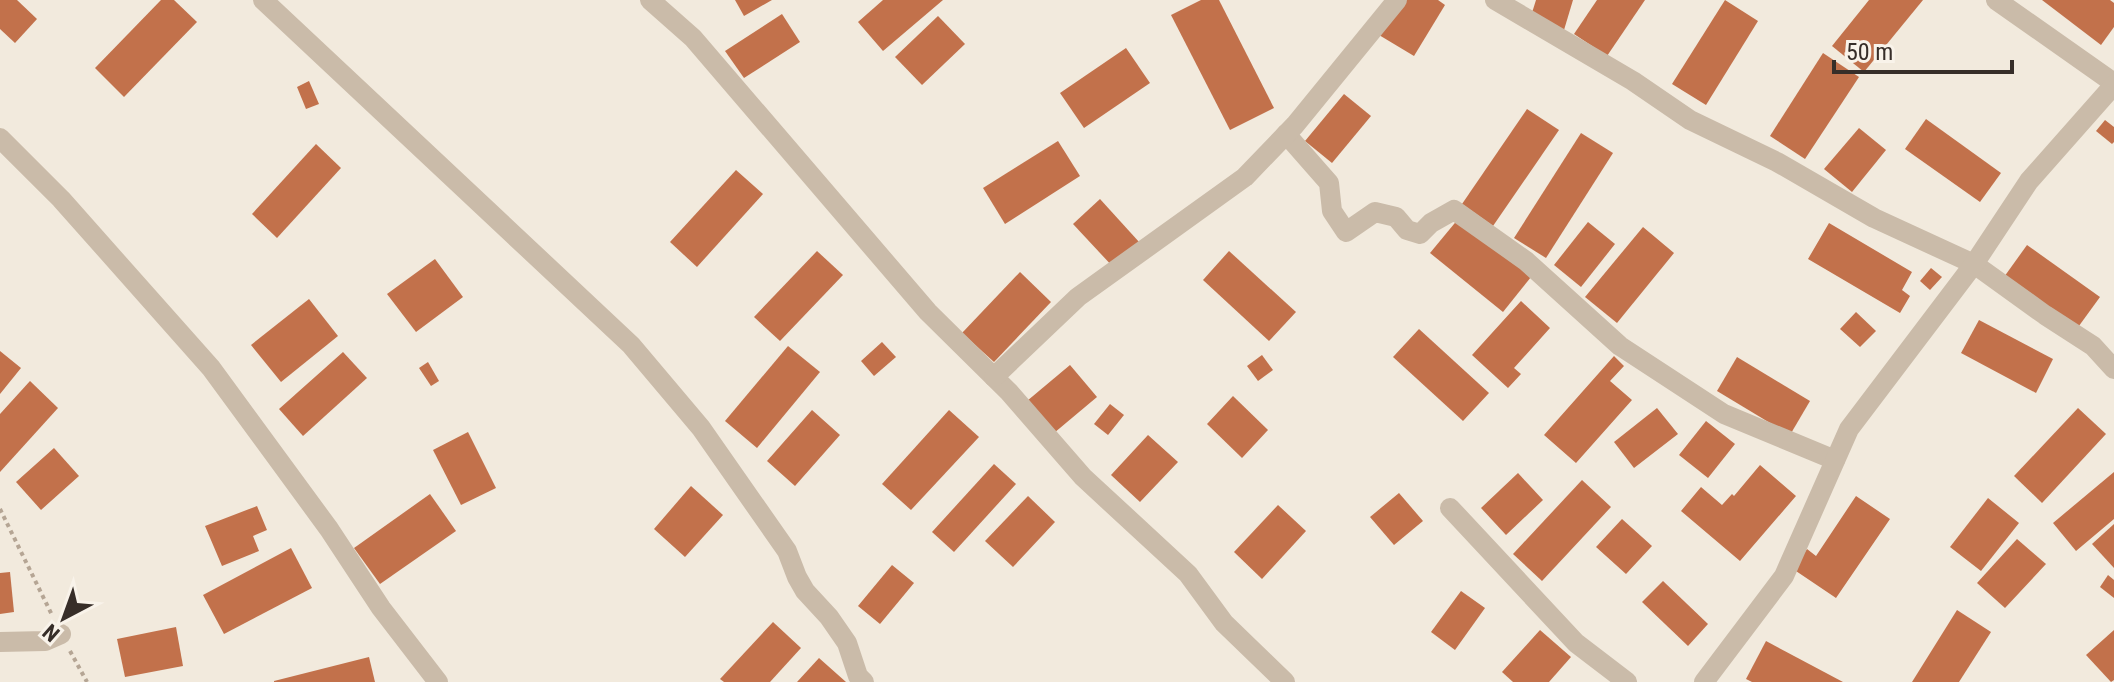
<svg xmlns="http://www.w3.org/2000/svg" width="2114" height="682" font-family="'Roboto Condensed',sans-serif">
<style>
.building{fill:#c2714b}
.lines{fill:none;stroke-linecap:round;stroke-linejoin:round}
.path{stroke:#b5a594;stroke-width:4;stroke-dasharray:4 4;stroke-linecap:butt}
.minor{stroke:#cabba9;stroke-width:20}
</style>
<rect width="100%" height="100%" fill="#f2eadd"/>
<g class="building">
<polygon points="0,0 17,0 37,19 15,43 0,29"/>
<polygon points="161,0 174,0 197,22 124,97 95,68"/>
<polygon points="735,0 772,0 744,16"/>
<polygon points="883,0 943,0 883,51 858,22"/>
<polygon points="1201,0 1219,0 1274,108 1230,130 1171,15"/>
<polygon points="1400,0 1438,0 1445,5 1414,56 1379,35"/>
<polygon points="1536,0 1573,0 1564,30 1530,19"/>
<polygon points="1597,0 1645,0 1607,56 1574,34"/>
<polygon points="1725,0 1758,21 1706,105 1672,84"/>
<polygon points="1869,0 1923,0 1864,72 1832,46"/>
<polygon points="2042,0 2110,0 2114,3 2114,27 2101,45"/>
<polygon points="782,14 800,42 744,78 725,51"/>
<polygon points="938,16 965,44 922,85 895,57"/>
<polygon points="1126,48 1150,83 1084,128 1060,93"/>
<polygon points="1823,53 1859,77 1805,159 1770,136"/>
<polygon points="309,81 319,104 306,109 297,87"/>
<polygon points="1344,94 1371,116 1332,163 1305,141"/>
<polygon points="1527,109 1559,130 1493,226 1462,204"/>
<polygon points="1926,119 2001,173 1980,202 1905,149"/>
<polygon points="2105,120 2114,127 2114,142 2112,144 2096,131"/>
<polygon points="1859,128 1886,150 1852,192 1824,169"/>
<polygon points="1581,133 1613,153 1546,258 1514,238"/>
<polygon points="1058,141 1080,176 1005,224 983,188"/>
<polygon points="316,144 341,168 277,238 252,214"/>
<polygon points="736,170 763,194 697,267 670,242"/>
<polygon points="1100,199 1140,243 1114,268 1073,224"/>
<polygon points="1459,218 1531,277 1503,312 1430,253"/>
<polygon points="1588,222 1615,244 1581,287 1554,265"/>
<polygon points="1829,223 1912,272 1902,290 1910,296 1900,313 1808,259"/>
<polygon points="1643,227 1674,253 1617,323 1585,297"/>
<polygon points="2027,245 2100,297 2076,330 2004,277"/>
<polygon points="817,251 843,275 780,341 754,317"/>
<polygon points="1229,251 1296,312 1269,341 1203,280"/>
<polygon points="435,259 463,297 416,332 387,294"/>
<polygon points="1931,268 1942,277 1930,290 1920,281"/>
<polygon points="1020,272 1051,302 994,362 962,333"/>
<polygon points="309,299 338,336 281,382 251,345"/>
<polygon points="1521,301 1550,328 1514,368 1521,374 1508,388 1472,355"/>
<polygon points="1856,312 1876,331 1860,347 1840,329"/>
<polygon points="1979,320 2053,359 2036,393 1961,353"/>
<polygon points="1419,329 1489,393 1463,421 1393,357"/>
<polygon points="882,342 896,357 874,376 861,361"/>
<polygon points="788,346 820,372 757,448 725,421"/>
<polygon points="0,351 21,368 0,394"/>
<polygon points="343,352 367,378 303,436 279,409"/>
<polygon points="1262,355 1273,370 1258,381 1247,366"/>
<polygon points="1614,356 1624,366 1610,381 1632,400 1576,463 1544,435"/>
<polygon points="1737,357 1810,401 1790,435 1717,391"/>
<polygon points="428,362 439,381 431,386 419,368"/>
<polygon points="1070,365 1097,397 1054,433 1027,401"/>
<polygon points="30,381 58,408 0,472 0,414"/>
<polygon points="1233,396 1268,430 1242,458 1207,424"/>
<polygon points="1110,404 1124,415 1108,435 1094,424"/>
<polygon points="1657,408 1678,434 1634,468 1614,442"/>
<polygon points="2078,408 2106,434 2042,503 2014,476"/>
<polygon points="812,410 840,435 795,486 767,461"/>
<polygon points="949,410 979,437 911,510 882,484"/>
<polygon points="1706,421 1735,444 1708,478 1679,455"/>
<polygon points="468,432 496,488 461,505 433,450"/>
<polygon points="1148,435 1178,462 1140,502 1111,475"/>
<polygon points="54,448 79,476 41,510 16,482"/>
<polygon points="994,464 1016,484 954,552 932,532"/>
<polygon points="1760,465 1796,496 1740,561 1681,511 1701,487 1722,505 1732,494 1734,496"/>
<polygon points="2114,472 2114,519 2076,551 2053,523"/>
<polygon points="1518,473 1543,500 1506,535 1481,508"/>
<polygon points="1582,480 1611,507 1542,581 1513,554"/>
<polygon points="691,486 723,515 685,557 654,529"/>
<polygon points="1399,493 1423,521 1394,545 1370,517"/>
<polygon points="430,494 456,531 380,584 354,548"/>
<polygon points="1028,496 1055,522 1013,567 985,541"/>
<polygon points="1856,496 1890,519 1836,598 1793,569 1807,549 1816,556"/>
<polygon points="1988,498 2019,523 1981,571 1950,547"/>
<polygon points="1278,505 1306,531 1262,579 1234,552"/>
<polygon points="257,506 267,530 253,536 259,551 222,566 205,526"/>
<polygon points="1622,519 1652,546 1626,574 1596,547"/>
<polygon points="2114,524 2114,568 2092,544"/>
<polygon points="2017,539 2046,564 2005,608 1977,583"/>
<polygon points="291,548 312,588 224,634 203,595"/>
<polygon points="892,565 914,583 880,624 858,606"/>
<polygon points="10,572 14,612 0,614 0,573"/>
<polygon points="2108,575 2114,580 2114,598 2100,587"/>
<polygon points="1663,581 1708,624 1688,646 1642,602"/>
<polygon points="1461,591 1485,608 1455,650 1431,632"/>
<polygon points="1957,610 1991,632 1959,682 1912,682"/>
<polygon points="773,622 801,648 770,682 724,682 720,679"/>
<polygon points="176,627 183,666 125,677 117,639"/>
<polygon points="1540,630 1571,657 1549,682 1513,682 1502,672"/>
<polygon points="2114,630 2114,680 2111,682 2086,655"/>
<polygon points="1766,641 1843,682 1752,682 1746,679"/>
<polygon points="369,657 375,682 274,682 274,681"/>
<polygon points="819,658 846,682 797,682"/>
</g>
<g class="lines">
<g class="path">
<polyline points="0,509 52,615"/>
<polyline points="70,651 87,682"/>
</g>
<g class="minor">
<polyline points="263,0 631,345 701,428 787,551 797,577 805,591 829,617 847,643 858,676 864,682"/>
<polyline points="650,0 693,38 928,312 1009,392 1083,477 1188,574 1224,623 1285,682"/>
<polyline points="1495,0 1633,81 1690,120 1777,162 1874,218 1974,264 2045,315 2093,346 2114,369"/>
<polyline points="1996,0 2114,83"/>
<polyline points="1286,134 1329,183 1332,211 1346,232 1375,212 1396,217 1407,230 1420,234 1431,223 1454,210 1526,261 1620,346 1724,414 1835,460"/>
<polyline points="0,138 61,199 211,368 329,529 381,608 438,682"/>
<polyline points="994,377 1078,297 1245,177 1295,125 1397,0"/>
<polyline points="1450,508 1576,643 1627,682"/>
<polyline points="0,642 45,641 61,634"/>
<polyline points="1704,682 1784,576 1849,429 1974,264 2029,181 2114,85"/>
</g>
</g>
<g transform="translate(64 618) rotate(221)" stroke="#f9f3ea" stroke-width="6" paint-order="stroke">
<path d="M0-6L14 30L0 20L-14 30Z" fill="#372e29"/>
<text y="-12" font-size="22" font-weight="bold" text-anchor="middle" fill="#372e29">N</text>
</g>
<path d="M1834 60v12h178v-12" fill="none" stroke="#372e29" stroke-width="4"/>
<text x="1846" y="60" font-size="24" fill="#372e29" stroke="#f9f3ea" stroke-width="6" paint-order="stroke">50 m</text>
</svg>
